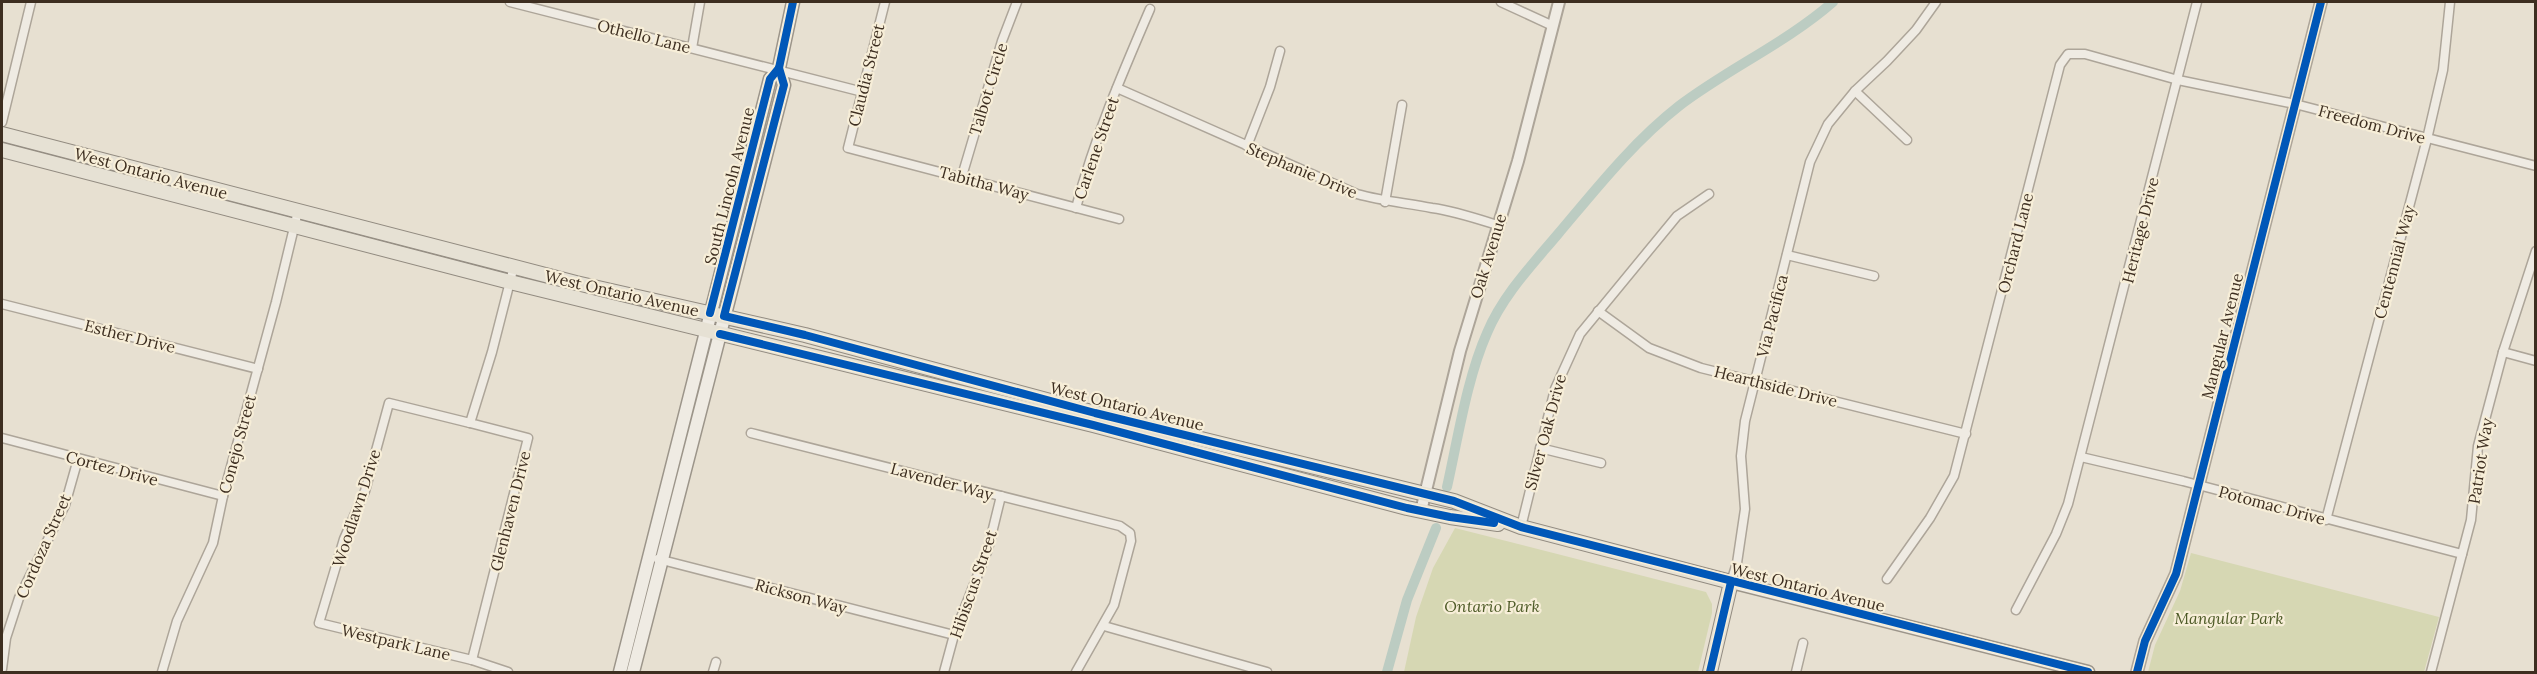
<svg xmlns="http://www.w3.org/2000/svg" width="2537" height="674" font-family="Lora,serif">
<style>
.green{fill:#d6d7b3}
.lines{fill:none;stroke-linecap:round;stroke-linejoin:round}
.canal{stroke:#bcccc2;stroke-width:10}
.minor-casing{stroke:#ada599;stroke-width:11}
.tertiary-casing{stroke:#ada599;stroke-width:14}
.secondary-casing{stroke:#9c958a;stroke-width:15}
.primary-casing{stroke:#928b80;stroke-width:16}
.minor{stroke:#efebe3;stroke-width:8}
.tertiary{stroke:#efebe3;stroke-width:10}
.secondary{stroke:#efebe3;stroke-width:12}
.primary{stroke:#e6e1d4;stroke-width:14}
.cycleway-casing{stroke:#f7eed8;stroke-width:11}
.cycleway{stroke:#0057b8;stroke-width:8}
.labels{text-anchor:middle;stroke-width:4.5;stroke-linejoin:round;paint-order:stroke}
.street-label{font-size:16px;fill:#3d2e20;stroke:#f7eed8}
.park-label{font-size:16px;font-style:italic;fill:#4d5a26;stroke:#f7eed8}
</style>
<rect width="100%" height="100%" fill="#e7e0d1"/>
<g class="green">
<polygon points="1455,528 1706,592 1712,604 1712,613 1698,672 1404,672 1416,617 1433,568"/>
<polygon points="2191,553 2439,617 2424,672 2148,672 2155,645 2180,591"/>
</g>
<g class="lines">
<g class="canal">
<path d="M1447 487C1458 438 1467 378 1487 333 1503 295 1532 265 1558 234 1596 189 1633 142 1679 106 1729 68 1786 43 1833 2"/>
<polyline points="1387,672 1407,600 1436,528"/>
</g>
<defs>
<g id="minor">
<polyline points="510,2 863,92"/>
<polyline points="885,2 848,148 1119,219"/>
<polyline points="1501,2 1553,26"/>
<polyline points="692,48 700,2"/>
<path d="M1117 88 1357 194C1382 201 1406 203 1432 208 1454 211 1475 218 1497 225"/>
<polyline points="1855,91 1907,140"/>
<polyline points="2,122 31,2"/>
<polyline points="1247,146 1270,87 1280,51"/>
<polyline points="962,176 1002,41 1017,2"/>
<polyline points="1385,202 1402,105"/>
<path d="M1076 208C1094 139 1122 74 1150 9"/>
<polyline points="1787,255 1874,276"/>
<polyline points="2,304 258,369"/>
<polyline points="1598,311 1649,348 1701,368 1966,434"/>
<polyline points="2503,352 2536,361"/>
<polyline points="470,423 389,403 365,491 344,539 319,623 472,660 508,672"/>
<polyline points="751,433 1120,526 1130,533 1131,541 1114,605 1076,672"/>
<polyline points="2,438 223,496"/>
<polyline points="1540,448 1601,463"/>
<polyline points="2081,457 2183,481 2462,554"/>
<polyline points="2326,520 2427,139 2443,70 2450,2"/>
<polyline points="1521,527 1555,389 1580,334 1677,216 1709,194"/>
<polyline points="658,559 954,635"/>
<polyline points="1887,579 1930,518 1954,476 2060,65 2068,54 2085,54 2178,80 2295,104 2536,166"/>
<polyline points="1731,582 1737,563 1745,509 1741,456 1745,421 1810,162 1828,124 1855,91 1887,61 1916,30 1936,2"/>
<polyline points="2016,610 2056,534 2068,504 2197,2"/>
<polyline points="1104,626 1267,672"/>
<polyline points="472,660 528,438 470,423 492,352 514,266"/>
<polyline points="2,669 6,638 19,598 65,505 78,459"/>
<polyline points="162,672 177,621 213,543 223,496 276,302 298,211"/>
<polyline points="713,672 716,662"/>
<polyline points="944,672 954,635 988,549 1001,496"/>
<polyline points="1796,672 1803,643"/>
<polyline points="2431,672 2471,520 2478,446 2503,352 2536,251"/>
</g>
<g id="tertiary">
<polyline points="1421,511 1460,351 1518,161 1559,2"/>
<polyline points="2137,672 2145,641 2176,574 2321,2"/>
</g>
<g id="secondary">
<polyline points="1731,582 2088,672"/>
<polyline points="620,672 770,79 779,68 793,2"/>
<polyline points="633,672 784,85 779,68"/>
</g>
<g id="primary">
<polyline points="2,134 576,283 805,335 1095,413 1425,494 1454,501 1521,527 1731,582 1710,672"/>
<polyline points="2,150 510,282 1093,425 1407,508 1450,517 1498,524"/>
</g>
</defs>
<use href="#minor" class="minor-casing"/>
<use href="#tertiary" class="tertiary-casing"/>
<use href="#secondary" class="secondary-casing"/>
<use href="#primary" class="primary-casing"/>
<use href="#minor" class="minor"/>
<use href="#tertiary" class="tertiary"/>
<use href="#secondary" class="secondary"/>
<use href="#primary" class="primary"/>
<defs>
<g id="cycleway">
<polyline points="779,68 784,85 724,316 805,335 1095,413 1454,501 1521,527 2088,672"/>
<polyline points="710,313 770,79 779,68 793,2"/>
<polyline points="720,334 1093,425 1407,508 1450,517 1494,523"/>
<polyline points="1710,672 1731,582"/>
<polyline points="2137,672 2145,641 2176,574 2321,2"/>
</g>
</defs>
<use href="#cycleway" class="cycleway-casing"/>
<use href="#cycleway" class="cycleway"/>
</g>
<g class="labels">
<g class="street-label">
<text transform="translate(644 36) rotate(14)" y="6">Othello Lane</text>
<text transform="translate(866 75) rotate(-76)" y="6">Claudia Street</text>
<text transform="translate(988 89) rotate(-73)" y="6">Talbot Circle</text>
<text transform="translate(2372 124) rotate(15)" y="6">Freedom Drive</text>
<text transform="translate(1096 148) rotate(-71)" y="6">Carlene Street</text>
<text transform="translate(1302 170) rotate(23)" y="6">Stephanie Drive</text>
<text transform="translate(151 173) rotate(15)" y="6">West Ontario Avenue</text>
<text transform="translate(984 183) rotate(15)" y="6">Tabitha Way</text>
<text transform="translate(729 186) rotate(-76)" y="6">South Lincoln Avenue</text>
<text transform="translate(2140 230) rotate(-76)" y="6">Heritage Drive</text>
<text transform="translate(2015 243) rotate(-76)" y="6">Orchard Lane</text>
<text transform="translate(1488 256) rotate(-73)" y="6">Oak Avenue</text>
<text transform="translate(2394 262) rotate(-75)" y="6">Centennial Way</text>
<text transform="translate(622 293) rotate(13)" y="6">West Ontario Avenue</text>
<text transform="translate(1772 316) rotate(-76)" y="6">Via Pacifica</text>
<text transform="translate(130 336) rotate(14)" y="6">Esther Drive</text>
<text transform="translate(2222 336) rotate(-76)" y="6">Mangular Avenue</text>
<text transform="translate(1776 386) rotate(14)" y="6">Hearthside Drive</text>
<text transform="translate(1127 406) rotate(14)" y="6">West Ontario Avenue</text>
<text transform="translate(1545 432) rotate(-75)" y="6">Silver Oak Drive</text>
<text transform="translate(237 444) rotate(-75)" y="6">Conejo Street</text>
<text transform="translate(2480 461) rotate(-81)" y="6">Patriot Way</text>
<text transform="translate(112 468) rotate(15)" y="6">Cortez Drive</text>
<text transform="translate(942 481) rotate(15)" y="6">Lavender Way</text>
<text transform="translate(2272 505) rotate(15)" y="6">Potomac Drive</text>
<text transform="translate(356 508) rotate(-72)" y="6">Woodlawn Drive</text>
<text transform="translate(510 511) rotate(-76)" y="6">Glenhaven Drive</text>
<text transform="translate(43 546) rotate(-66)" y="6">Cordoza Street</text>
<text transform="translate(973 584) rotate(-71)" y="6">Hibiscus Street</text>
<text transform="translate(1808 587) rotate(14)" y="6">West Ontario Avenue</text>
<text transform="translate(801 596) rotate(15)" y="6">Rickson Way</text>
<text transform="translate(396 642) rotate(13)" y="6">Westpark Lane</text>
</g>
<g class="park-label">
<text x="1492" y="612">Ontario Park</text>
<text x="2229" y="624">Mangular Park</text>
</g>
</g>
<rect width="2537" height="674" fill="none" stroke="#3d2e20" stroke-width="6"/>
</svg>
